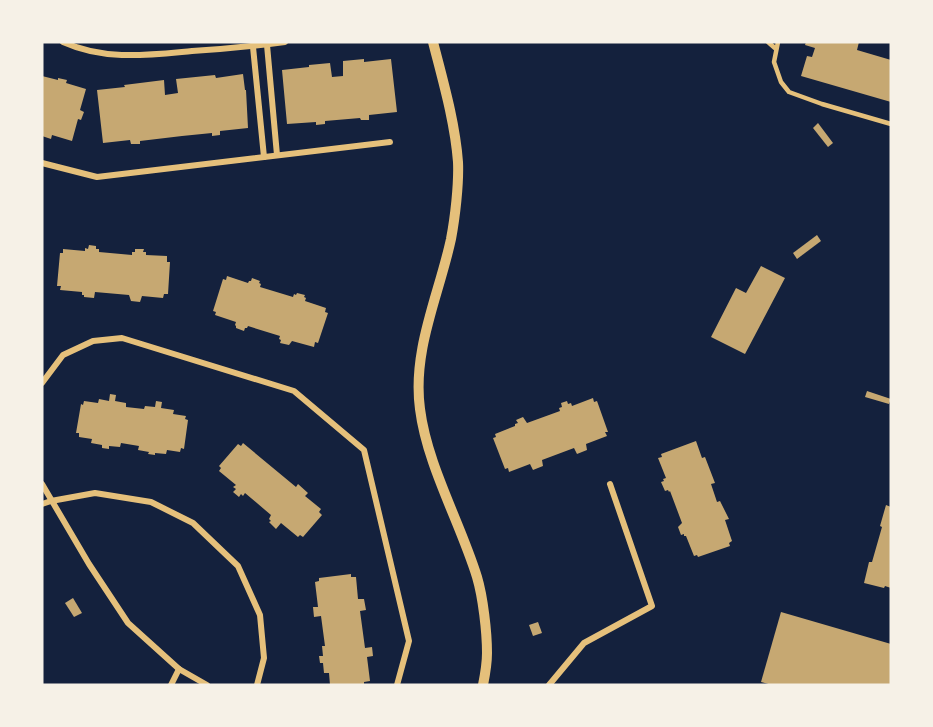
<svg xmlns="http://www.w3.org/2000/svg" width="933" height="727" font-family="Raleway,sans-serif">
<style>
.building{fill:#c6a872}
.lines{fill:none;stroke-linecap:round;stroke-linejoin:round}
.service{stroke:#e5c07b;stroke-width:4.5}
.minor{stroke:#e5c07b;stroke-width:6}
.tertiary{stroke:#e5c07b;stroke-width:10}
</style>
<rect width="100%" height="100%" fill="#14213d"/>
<g class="building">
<polygon points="806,42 859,42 857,50 891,60 891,102 801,76 807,56 812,57 815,48 805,45"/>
<polygon points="364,59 364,62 391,59 397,112 369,115 369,120 361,120 360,118 325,121 325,124 316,125 316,122 287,124 282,70 309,67 309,65 330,63 332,77 343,76 343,61"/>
<polygon points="243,74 245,90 246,90 248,128 220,131 220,135 212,136 212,133 182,136 140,141 140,144 131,144 130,140 103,143 97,90 125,87 124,85 164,80 165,95 178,93 176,79 215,75 216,78"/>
<polygon points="42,76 58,80 58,78 67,80 66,83 86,89 80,110 84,112 81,120 78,119 72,141 52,135 51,139 42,136"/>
<polygon points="818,123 833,143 828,147 813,128"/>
<polygon points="817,235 821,241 797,259 793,253"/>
<polygon points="89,245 96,246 96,249 99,249 99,252 132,255 132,252 135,252 135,249 144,249 143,252 146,252 146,255 167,256 167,262 170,262 168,294 164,294 163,298 142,296 140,302 131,301 129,295 95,292 94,298 84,297 84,295 82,295 82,292 60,290 61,286 57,286 60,253 63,253 63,249 85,251 85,248 88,249"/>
<polygon points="761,266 785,278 745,354 711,337 736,288 746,293"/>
<polygon points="227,276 248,283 249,281 251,281 252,278 260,281 259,283 261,284 260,287 293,297 294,294 296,295 297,293 305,295 304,297 306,298 305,301 326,308 325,312 328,313 318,343 315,342 314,347 292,341 289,345 280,343 281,340 279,339 280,336 248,326 247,328 245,328 244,331 236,328 236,326 235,325 236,322 215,315 216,312 213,311 223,279 226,280"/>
<polygon points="867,391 891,399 889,404 865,397"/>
<polygon points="110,394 116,395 115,401 126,403 126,407 144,409 145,406 155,407 156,401 162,402 161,408 174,410 173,414 186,416 185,419 188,420 184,449 181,448 180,452 167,450 166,454 155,453 155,455 148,454 149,452 138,450 139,446 121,443 120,447 109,446 109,449 102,448 102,445 91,443 92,439 79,437 79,433 76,433 81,404 83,405 84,401 98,403 99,399 109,401"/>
<polygon points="593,398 594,402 597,401 608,432 605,432 607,436 586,444 587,450 577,454 574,448 542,460 543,466 533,470 530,464 509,472 508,468 505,469 493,438 496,437 495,434 515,426 515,424 518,423 516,420 523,417 527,423 560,411 559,408 562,407 561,403 567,401 568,404 571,403 572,406"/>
<polygon points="696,441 702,458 705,457 715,483 711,484 717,502 720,501 729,519 725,520 732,541 729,543 730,546 698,557 697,555 694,556 686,536 684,536 684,534 681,535 678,527 682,523 670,491 669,492 668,490 665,491 661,482 664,481 663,479 666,478 658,458 662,457 661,454"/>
<polygon points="243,443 296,487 298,484 308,493 305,496 321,509 319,512 322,515 303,537 300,535 298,537 281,523 276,529 269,522 271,521 269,519 271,515 245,493 243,496 241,494 239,497 233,492 236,489 233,487 236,485 219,471 221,468 219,466 238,444 241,446"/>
<polygon points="886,505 891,507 891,588 885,586 884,588 864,583 869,562 872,562 882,527 880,526"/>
<polygon points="351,574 351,577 356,577 358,599 364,599 366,610 360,611 365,648 372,647 373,656 367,657 370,681 364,682 364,685 330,685 329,673 324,673 323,663 320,663 319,656 323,656 322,646 325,646 321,616 314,617 313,607 318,607 315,582 319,581 319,578"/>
<polygon points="73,598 82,613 74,617 65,603"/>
<polygon points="781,612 891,644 891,685 772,685 761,682"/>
<polygon points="538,622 542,633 533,636 529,625"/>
</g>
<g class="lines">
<g class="service">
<polyline points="768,42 776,49"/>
<polyline points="778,42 774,62 781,82 789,92 822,104 891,124"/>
</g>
<g class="minor">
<path d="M63 42C105 61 148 55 192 51 223 49 254 46 285 42"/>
<polyline points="267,45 277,155"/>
<polyline points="253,47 264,157"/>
<polyline points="42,163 97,177 390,142"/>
<polyline points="42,383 63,355 93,341 122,338 294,391 364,450 409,641 397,685"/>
<polyline points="42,484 89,564 128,623 179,669 207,685"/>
<polyline points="42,504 51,501 95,493 151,502 193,523 238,566 260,615 264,658 257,685"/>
<polyline points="171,685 179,669"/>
<polyline points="549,685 584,643 652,606 610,484"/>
</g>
<path class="tertiary" d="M433 42C443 81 455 122 458 162 459 184 455 218 451 239 439 295 412 350 420 409 427 465 460 522 477 577 483 597 487 632 487 653 487 664 485 675 483 685"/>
</g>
<rect width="933" height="727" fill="none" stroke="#f6f1e7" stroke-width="87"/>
</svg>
